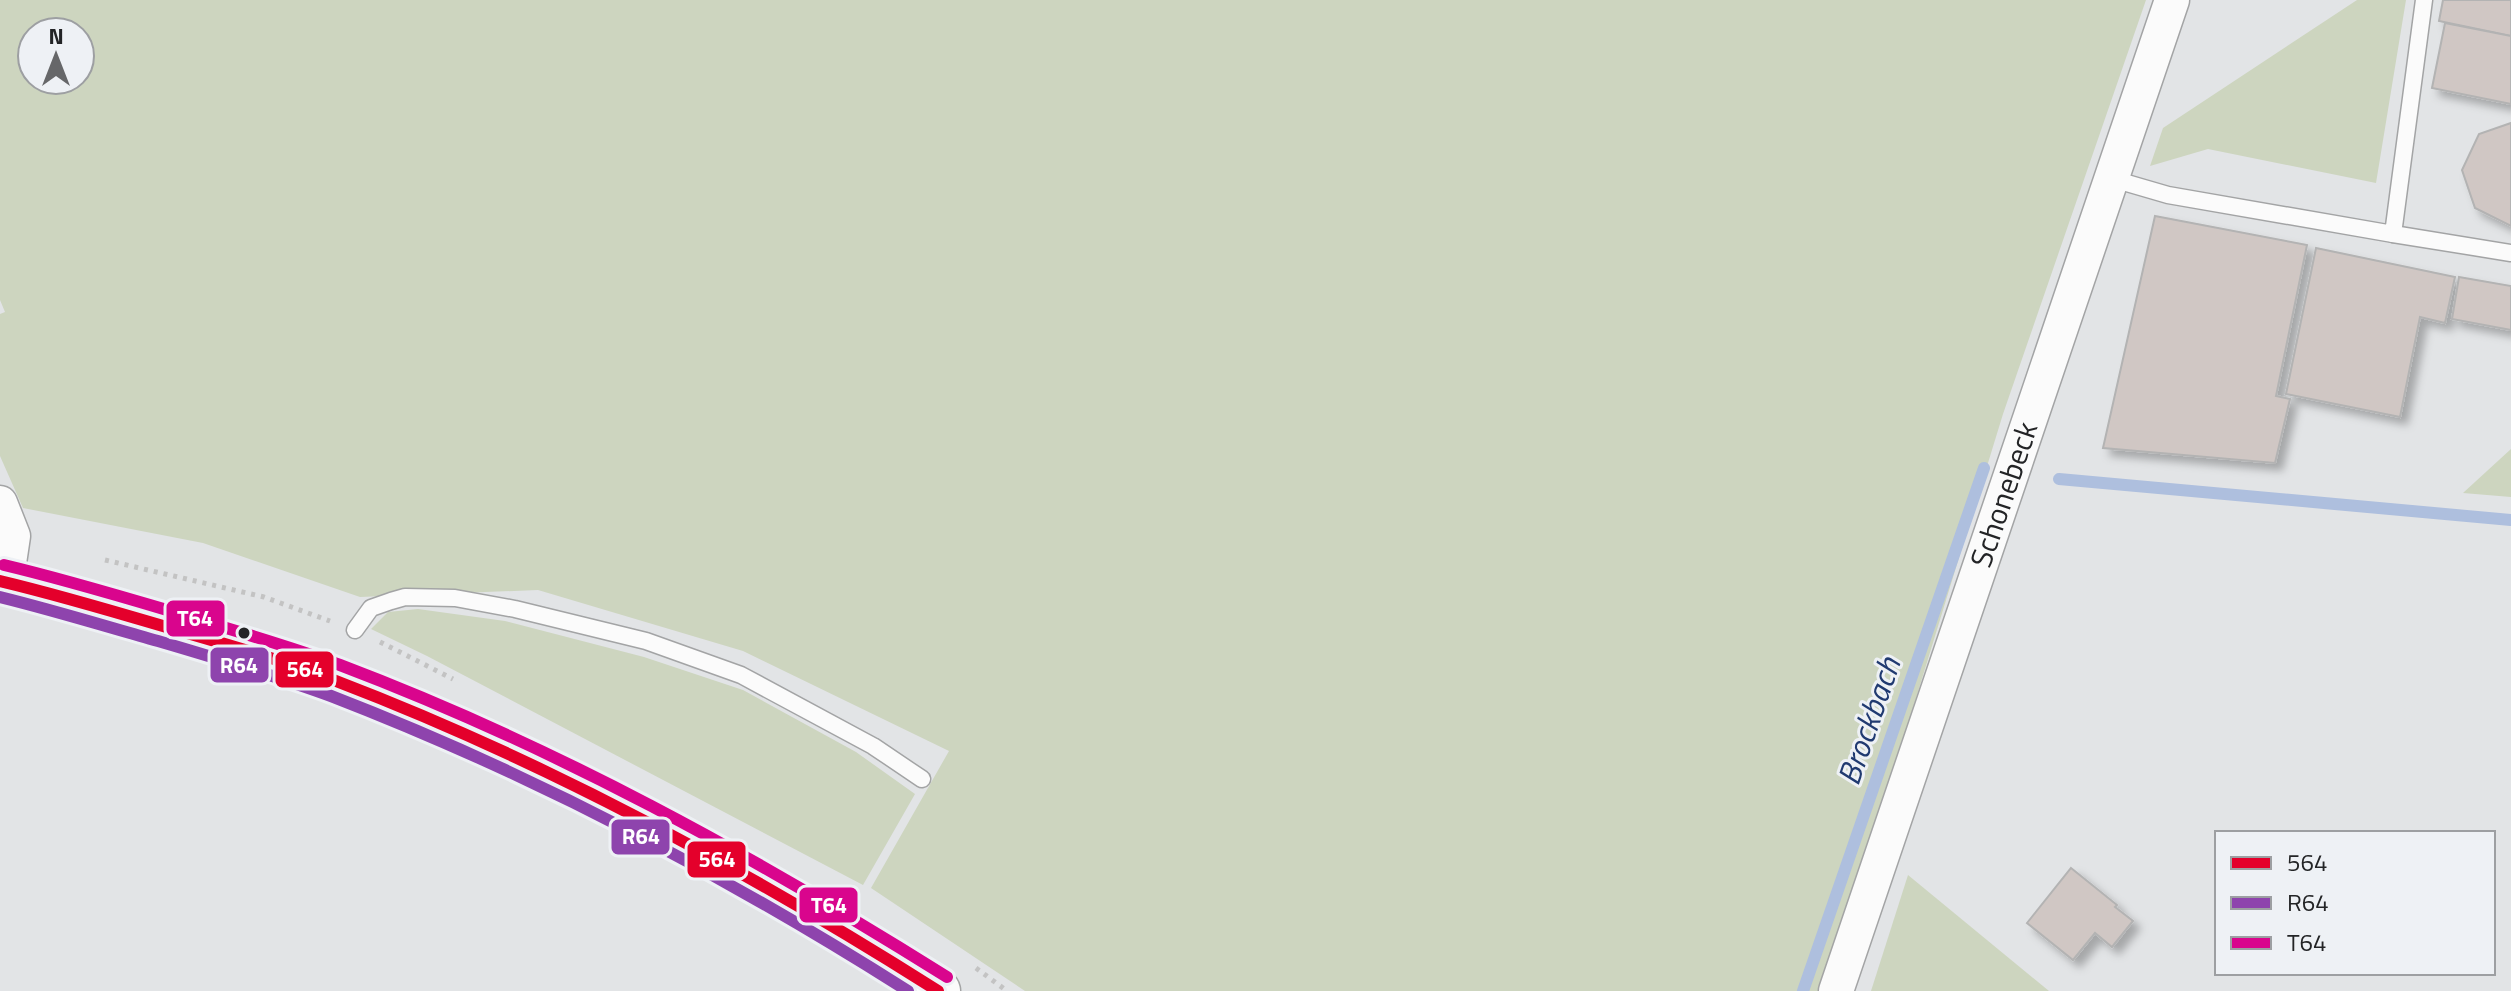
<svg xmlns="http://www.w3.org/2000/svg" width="2511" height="991" font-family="'Titillium Web',sans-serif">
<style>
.green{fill:#cdd5bf;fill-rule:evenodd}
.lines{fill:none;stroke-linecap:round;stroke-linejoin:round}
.stream{stroke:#aebfde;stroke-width:12}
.building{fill:#d0c7c4;stroke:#b3b3b3;stroke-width:2;filter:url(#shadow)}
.lane-casing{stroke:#a3a4a5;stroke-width:19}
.street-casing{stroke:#a3a4a5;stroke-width:37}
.secondary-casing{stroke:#a3a4a5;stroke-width:47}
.path{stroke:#c3c3c3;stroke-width:5;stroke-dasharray:4 6;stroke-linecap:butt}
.lane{stroke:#fbfbfb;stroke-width:16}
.street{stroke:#fbfbfb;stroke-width:34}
.secondary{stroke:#fbfbfb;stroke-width:44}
.bus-1-casing{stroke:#eef1f5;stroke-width:18}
.bus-2-casing{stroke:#eef1f5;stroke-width:18}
.bus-3-casing{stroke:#eef1f5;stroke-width:18}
.bus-1{stroke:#e4002b;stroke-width:12}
.bus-2{stroke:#8e44ad;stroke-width:12}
.bus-3{stroke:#d9058d;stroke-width:12}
.bus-dot{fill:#232426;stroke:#eef1f5;stroke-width:3}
.labels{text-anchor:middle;stroke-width:6;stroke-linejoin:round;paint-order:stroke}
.street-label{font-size:30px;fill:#232426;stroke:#eef1f5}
.water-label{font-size:32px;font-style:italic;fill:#203a70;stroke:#eef1f5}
.line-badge{stroke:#eef1f5;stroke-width:3}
.badge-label{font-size:22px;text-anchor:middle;font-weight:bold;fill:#fff}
</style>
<defs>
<filter id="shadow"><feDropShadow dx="7" dy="7" stdDeviation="4" flood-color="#0004"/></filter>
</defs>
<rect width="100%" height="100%" fill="#e2e4e6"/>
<g class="green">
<path d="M0 0H2146L2003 414 1894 770 1819 991H1025L871 888 949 751 743 651 538 590 360 597 203 543 23 508 0 456V314L5 312 0 300ZM32 32H80V80H32Z"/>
<polygon points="2357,0 2406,0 2376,183 2208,149 2150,166 2163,128"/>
<polygon points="2511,449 2511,497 2463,493"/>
<polygon points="418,609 505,621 644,657 743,690 856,752 915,794 863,885 427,656 371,629 388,612"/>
<polygon points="1908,875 2049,991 1871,991"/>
</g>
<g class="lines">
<g class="stream">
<polyline points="2059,479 2511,520"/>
<polyline points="1803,991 1984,468"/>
</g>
</g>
<g class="building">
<polygon points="2443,0 2511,0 2511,36 2439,21"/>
<polygon points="2445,23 2511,36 2511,104 2432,88"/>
<polygon points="2511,123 2511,226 2475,208 2462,170 2479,134"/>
<polygon points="2155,216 2307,245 2276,396 2290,399 2275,463 2103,448"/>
<polygon points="2316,248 2455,277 2445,323 2420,317 2400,417 2286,394"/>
<polygon points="2459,277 2511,286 2511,330 2452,319"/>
<polygon points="2071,868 2117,905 2115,907 2133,921 2112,947 2095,933 2073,960 2027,923"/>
</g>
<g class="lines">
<defs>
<g id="lane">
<polyline points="2113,179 2168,195 2393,234 2424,0"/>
<polyline points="2393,234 2511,253"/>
<polyline points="355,630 371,608 391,601 405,597 455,598 515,609 646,641 741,675 873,746 922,779"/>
</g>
<g id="street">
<polyline points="0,503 13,536 6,583"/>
<path id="s1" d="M1836 991 2172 0"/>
</g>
<path id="secondary" d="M0 581C55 593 110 610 163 626 221 643 280 660 336 681 548 762 748 868 938 991"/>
</defs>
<use href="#lane" class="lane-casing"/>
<use href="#street" class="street-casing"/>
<use href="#secondary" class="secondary-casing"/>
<g class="path">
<polyline points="105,560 264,597 330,621"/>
<polyline points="380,642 453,679"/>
<polyline points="976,968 1007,991"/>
</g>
<use href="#lane" class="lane"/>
<use href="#street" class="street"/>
<use href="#secondary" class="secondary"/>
<defs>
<path id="bus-1" d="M0 581C55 594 109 610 163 626 221 643 280 659 336 681 548 762 747 870 938 991"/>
<path id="bus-2" d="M0 597C53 610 105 626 158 641 216 658 274 675 331 696 533 774 725 875 908 991"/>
<path id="bus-3" d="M4 565C59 578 113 594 167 610 225 628 283 644 340 665 554 746 754 856 947 977"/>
</defs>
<use href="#bus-1" class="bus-1-casing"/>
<use href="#bus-2" class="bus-2-casing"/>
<use href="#bus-3" class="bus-3-casing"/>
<use href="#bus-1" class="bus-1"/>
<use href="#bus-2" class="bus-2"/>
<use href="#bus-3" class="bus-3"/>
</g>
<circle class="bus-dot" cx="244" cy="633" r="7"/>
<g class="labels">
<g class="street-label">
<text dy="10" stroke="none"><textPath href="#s1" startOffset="524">Schonebeck</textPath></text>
</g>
<g class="water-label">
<text transform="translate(1869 721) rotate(-71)" y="11">Brockbach</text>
</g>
</g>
<g class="line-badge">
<rect x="165" y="599" width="61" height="39" rx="8" fill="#d9058d"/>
<rect x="209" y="646" width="61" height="38" rx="8" fill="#8e44ad"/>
<rect x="274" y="650" width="61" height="39" rx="8" fill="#e4002b"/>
<rect x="610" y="818" width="61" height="38" rx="8" fill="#8e44ad"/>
<rect x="686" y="840" width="61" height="39" rx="8" fill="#e4002b"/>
<rect x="798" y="886" width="61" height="38" rx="8" fill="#d9058d"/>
</g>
<g class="badge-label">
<text x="195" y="626">T64</text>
<text x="239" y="673">R64</text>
<text x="305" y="677">564</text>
<text x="641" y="844">R64</text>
<text x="717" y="867">564</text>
<text x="829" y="913">T64</text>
</g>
<rect x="2215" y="831" width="280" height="144" fill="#eef1f5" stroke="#9d9fa2" stroke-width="2"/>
<rect x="2231" y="857" width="40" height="12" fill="#e4002b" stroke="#9d9fa2" stroke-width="2"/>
<text x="2287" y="871" font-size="24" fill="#232426">564</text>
<rect x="2231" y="897" width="40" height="12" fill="#8e44ad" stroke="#9d9fa2" stroke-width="2"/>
<text x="2287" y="911" font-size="24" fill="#232426">R64</text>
<rect x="2231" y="937" width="40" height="12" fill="#d9058d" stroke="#9d9fa2" stroke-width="2"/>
<text x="2287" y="951" font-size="24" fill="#232426">T64</text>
<g transform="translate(56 56)"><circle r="38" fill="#eef1f5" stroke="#9d9fa2" stroke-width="2"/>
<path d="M0-6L14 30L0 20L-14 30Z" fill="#666769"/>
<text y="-12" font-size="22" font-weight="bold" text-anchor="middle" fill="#232426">N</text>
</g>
</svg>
